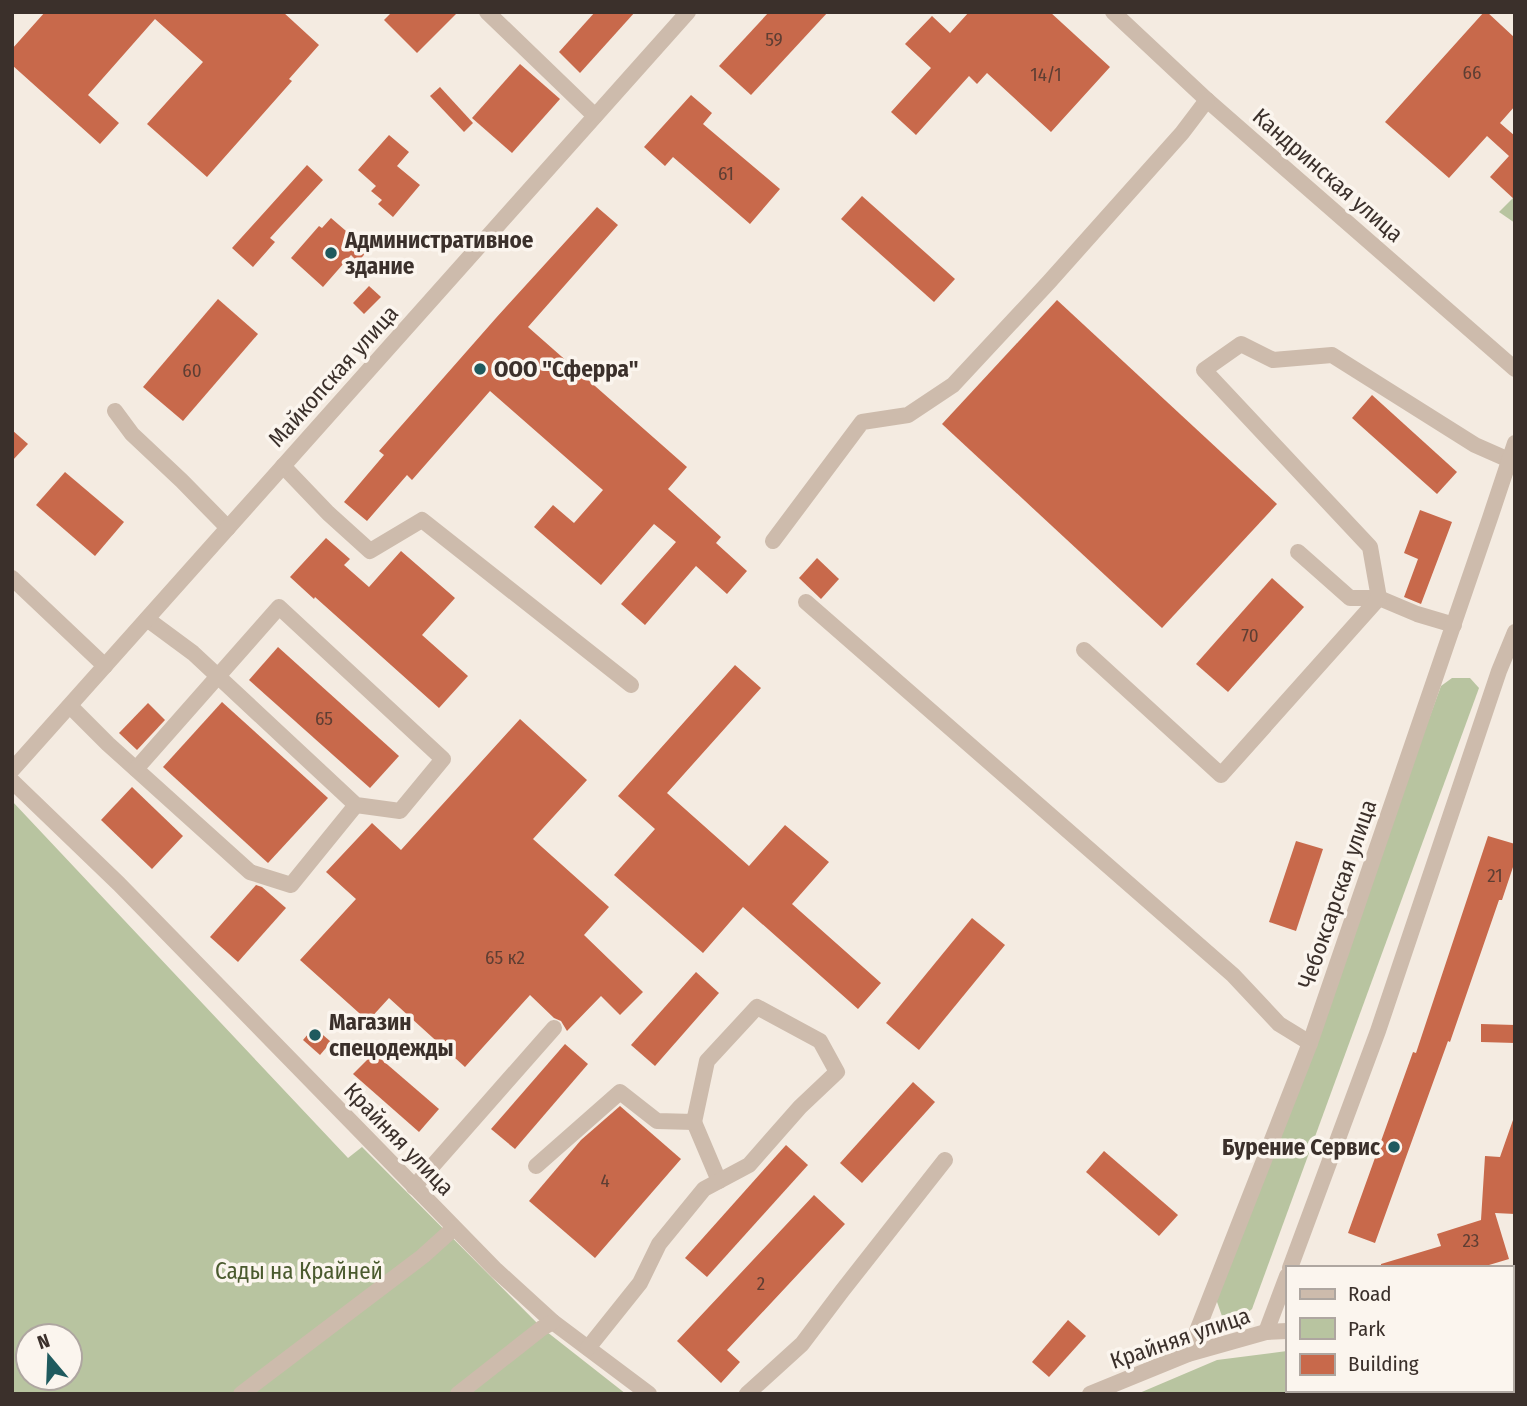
<svg xmlns="http://www.w3.org/2000/svg" width="1527" height="1406" font-family="'Fira Sans Condensed',sans-serif">
<style>
.green{fill:#b8c4a0;fill-rule:evenodd}
.building{fill:#c8694b}
.lines{fill:none;stroke-linecap:round;stroke-linejoin:round}
.minor{stroke:#cdbbac;stroke-width:16}
.poi-dot{fill:#1f5a5e;stroke:#fbf5ee;stroke-width:2.5}
.labels{text-anchor:middle;stroke-width:7;stroke-linejoin:round;paint-order:stroke}
.number-label{font-size:19px;fill:#5e3e33}
.street-label{font-size:23px;fill:#3b302b;stroke:#fbf5ee}
.poi-label{font-size:23px;font-weight:bold;fill:#3b302b;stroke:#fbf5ee;text-anchor:start}
.park-label{font-size:23px;fill:#4a5a2e;stroke:#fbf5ee}
</style>
<rect width="100%" height="100%" fill="#f4ebe1"/>
<g class="green">
<polygon points="1515,196 1515,223 1499,212"/>
<polygon points="1452,678 1470,678 1479,688 1252,1309 1239,1320 1223,1319 1216,1299 1441,686"/>
<path d="M12 801 348 1158 362 1147 542 1328 626 1394H12ZM28 1336H70V1378H28Z"/>
<polygon points="1287,1351 1287,1390 1511,1390 1511,1355 1515,1354 1515,1394 1137,1394 1217,1360"/>
</g>
<g class="building">
<polygon points="45,12 283,12 319,45 289,79 292,81 207,177 147,124 203,62 155,19 88,95 119,123 100,144 12,65 12,49"/>
<polygon points="392,12 458,12 417,53 384,20"/>
<polygon points="595,12 635,12 580,73 559,52"/>
<polygon points="769,12 828,12 751,95 719,66"/>
<polygon points="969,12 1050,12 1110,67 1051,132 987,73 977,84 969,76 916,135 891,112 931,68 905,44 932,16 950,33"/>
<polygon points="1484,12 1487,12 1515,38 1515,106 1500,123 1515,136 1515,200 1490,177 1509,156 1487,136 1449,178 1385,122"/>
<polygon points="520,64 560,99 512,153 472,118"/>
<polygon points="440,87 473,123 464,132 430,96"/>
<polygon points="691,95 712,113 703,124 780,189 750,224 673,157 665,166 644,147"/>
<polygon points="389,135 409,152 397,166 420,185 393,217 378,204 382,200 371,191 376,186 358,170"/>
<polygon points="307,165 323,180 270,238 275,242 253,267 232,248"/>
<polygon points="862,196 955,279 934,302 841,219"/>
<polygon points="597,207 618,225 528,327 687,467 668,489 721,537 716,543 747,571 727,594 696,566 645,625 621,604 676,542 654,524 601,585 534,527 553,505 574,523 603,490 490,391 412,480 407,475 367,521 344,502 384,455 379,451 496,318"/>
<polygon points="331,218 368,250 358,262 351,255 323,287 291,258 319,226 322,228"/>
<polygon points="369,286 381,297 364,314 353,303"/>
<polygon points="218,299 258,334 183,421 143,387"/>
<polygon points="1057,300 1277,504 1162,628 942,424"/>
<polygon points="1372,395 1457,472 1437,494 1352,418"/>
<polygon points="12,430 28,444 12,461"/>
<polygon points="65,472 124,522 95,556 36,505"/>
<polygon points="1420,510 1452,522 1421,604 1404,597 1418,559 1404,553"/>
<polygon points="326,538 350,559 344,565 369,587 401,551 455,598 422,635 468,676 439,708 315,597 314,599 290,577"/>
<polygon points="817,558 839,579 821,599 799,578"/>
<polygon points="1272,578 1304,607 1228,692 1196,664"/>
<polygon points="278,647 399,756 370,788 249,680"/>
<polygon points="735,665 761,688 667,793 749,866 785,825 829,862 792,904 881,983 858,1009 743,907 703,953 614,875 655,829 618,796"/>
<polygon points="222,702 328,798 268,863 163,767"/>
<polygon points="148,703 165,720 137,750 119,733"/>
<polygon points="520,719 587,780 533,839 609,907 584,935 643,992 620,1015 601,996 567,1031 561,1021 554,1018 530,995 465,1067 389,998 368,1021 300,960 356,899 326,872 372,823 401,850"/>
<polygon points="132,787 183,836 152,869 101,820"/>
<polygon points="1488,836 1515,844 1515,861 1502,900 1499,900 1450,1042 1448,1041 1375,1243 1348,1233 1413,1052 1416,1053"/>
<polygon points="1296,841 1323,849 1296,931 1269,922"/>
<polygon points="256,885 262,887 286,908 238,962 210,937"/>
<polygon points="972,918 1005,945 919,1050 886,1023"/>
<polygon points="696,972 719,993 655,1066 631,1045"/>
<polygon points="1481,1024 1515,1025 1515,1043 1481,1042"/>
<polygon points="314,1027 331,1042 320,1055 303,1040"/>
<polygon points="565,1044 588,1064 515,1149 491,1129"/>
<polygon points="374,1053 439,1109 419,1132 353,1074"/>
<polygon points="913,1082 935,1102 862,1183 840,1163"/>
<polygon points="620,1106 681,1159 595,1258 529,1201 581,1140"/>
<polygon points="1513,1120 1515,1121 1515,1214 1495,1213 1509,1259 1479,1268 1381,1268 1381,1264 1441,1246 1437,1234 1481,1220 1485,1156 1500,1157"/>
<polygon points="786,1145 808,1165 707,1277 685,1258"/>
<polygon points="1104,1151 1178,1215 1159,1236 1086,1172"/>
<polygon points="814,1195 845,1224 727,1350 740,1362 721,1383 677,1341"/>
<polygon points="1068,1320 1086,1336 1049,1377 1032,1362"/>
</g>
<g class="lines">
<g class="minor">
<polyline points="487,12 595,116"/>
<polyline points="1113,12 1207,100 1515,369"/>
<polyline points="115,411 132,434 182,481 228,528"/>
<polyline points="283,466 328,513 370,551 422,520 631,685"/>
<polyline points="773,541 862,422 908,415 953,385 1049,282 1182,133 1207,100"/>
<polyline points="1298,552 1350,598 1379,598 1417,614 1454,625"/>
<polyline points="12,578 105,666"/>
<polyline points="806,602 1233,975 1279,1024 1310,1043"/>
<polyline points="1084,650 1221,775 1379,598 1370,547 1204,370 1241,344 1273,360 1332,355 1475,445 1509,460"/>
<polyline points="70,706 108,744 250,872 291,885 356,805"/>
<polyline points="136,769 279,607 443,759 400,811 356,805 193,653 147,619"/>
<polyline points="12,770 688,12"/>
<polyline points="12,781 119,884 496,1270 553,1322 649,1394"/>
<polyline points="694,1122 719,1181"/>
<polyline points="536,1166 620,1092 657,1121 694,1122 707,1061 757,1007 820,1041 837,1072 800,1107 749,1165 704,1189 659,1244 640,1283 588,1348"/>
<polyline points="414,1187 554,1028"/>
<polyline points="1290,1268 1378,1031 1499,671 1515,632"/>
<polyline points="1511,1284 1515,1282"/>
<polyline points="1266,1332 1287,1276"/>
<polyline points="1511,1345 1515,1344"/>
<polyline points="1188,1354 1310,1043 1490,518 1515,443"/>
<polyline points="241,1394 423,1256 454,1228"/>
<polyline points="458,1394 542,1328 553,1322"/>
<polyline points="747,1394 802,1344 842,1291 945,1160"/>
<polyline points="1090,1394 1188,1354 1266,1332 1287,1331"/>
</g>
</g>
<g class="poi-dot">
<circle cx="331" cy="253" r="7"/>
<circle cx="480" cy="369" r="7"/>
<circle cx="315" cy="1035" r="7"/>
<circle cx="1394" cy="1147" r="7"/>
</g>
<g class="labels">
<g class="number-label">
<text x="774" y="46">59</text>
<text x="1472" y="79">66</text>
<text x="1046" y="81">14/1</text>
<text x="726" y="180">61</text>
<text x="192" y="377">60</text>
<text x="1250" y="642">70</text>
<text x="324" y="725">65</text>
<text x="1495" y="882">21</text>
<text x="505" y="964">65 к2</text>
<text x="605" y="1187">4</text>
<text x="1471" y="1247">23</text>
<text x="761" y="1290">2</text>
</g>
<g class="street-label">
<text transform="translate(1328 175) rotate(41)" y="8">Кандринская улица</text>
<text transform="translate(333 376) rotate(-48)" y="8">Майкопская улица</text>
<text transform="translate(1337 894) rotate(-71)" y="8">Чебоксарская улица</text>
<text transform="translate(399 1139) rotate(46)" y="8">Крайняя улица</text>
<text transform="translate(1180 1338) rotate(-19)" y="8">Крайняя улица</text>
</g>
<g class="poi-label">
<text x="345" y="248">Административное<tspan x="345" dy="26">здание</tspan></text>
<text x="494" y="377">ООО "Сферра"</text>
<text x="329" y="1030">Магазин<tspan x="329" dy="26">спецодежды</tspan></text>
<text x="1380" y="1155" text-anchor="end">Бурение Сервис</text>
</g>
<g class="park-label">
<text x="299" y="1279">Сады на Крайней</text>
</g>
</g>
<rect width="1527" height="1406" fill="none" stroke="#3b302b" stroke-width="28"/>
<rect x="1286" y="1266" width="228" height="126" fill="#fbf5ee" stroke="#aea6a0" stroke-width="2"/>
<rect x="1300" y="1289" width="35" height="10" fill="#cdbbac" stroke="#aea6a0" stroke-width="2"/>
<text x="1348" y="1301" font-size="21" fill="#3b302b">Road</text>
<rect x="1300" y="1318" width="35" height="21" fill="#b8c4a0" stroke="#aea6a0" stroke-width="2"/>
<text x="1348" y="1336" font-size="21" fill="#3b302b">Park</text>
<rect x="1300" y="1354" width="35" height="21" fill="#c8694b" stroke="#aea6a0" stroke-width="2"/>
<text x="1348" y="1371" font-size="21" fill="#3b302b">Building</text>
<g transform="translate(49 1357) rotate(341)"><circle r="33" fill="#fbf5ee" stroke="#aea6a0" stroke-width="2"/>
<path d="M0-5L12 26L0 18L-12 26Z" fill="#1f5a5e"/>
<text y="-10" font-size="19" font-weight="bold" text-anchor="middle" fill="#3b302b">N</text>
</g>
</svg>
